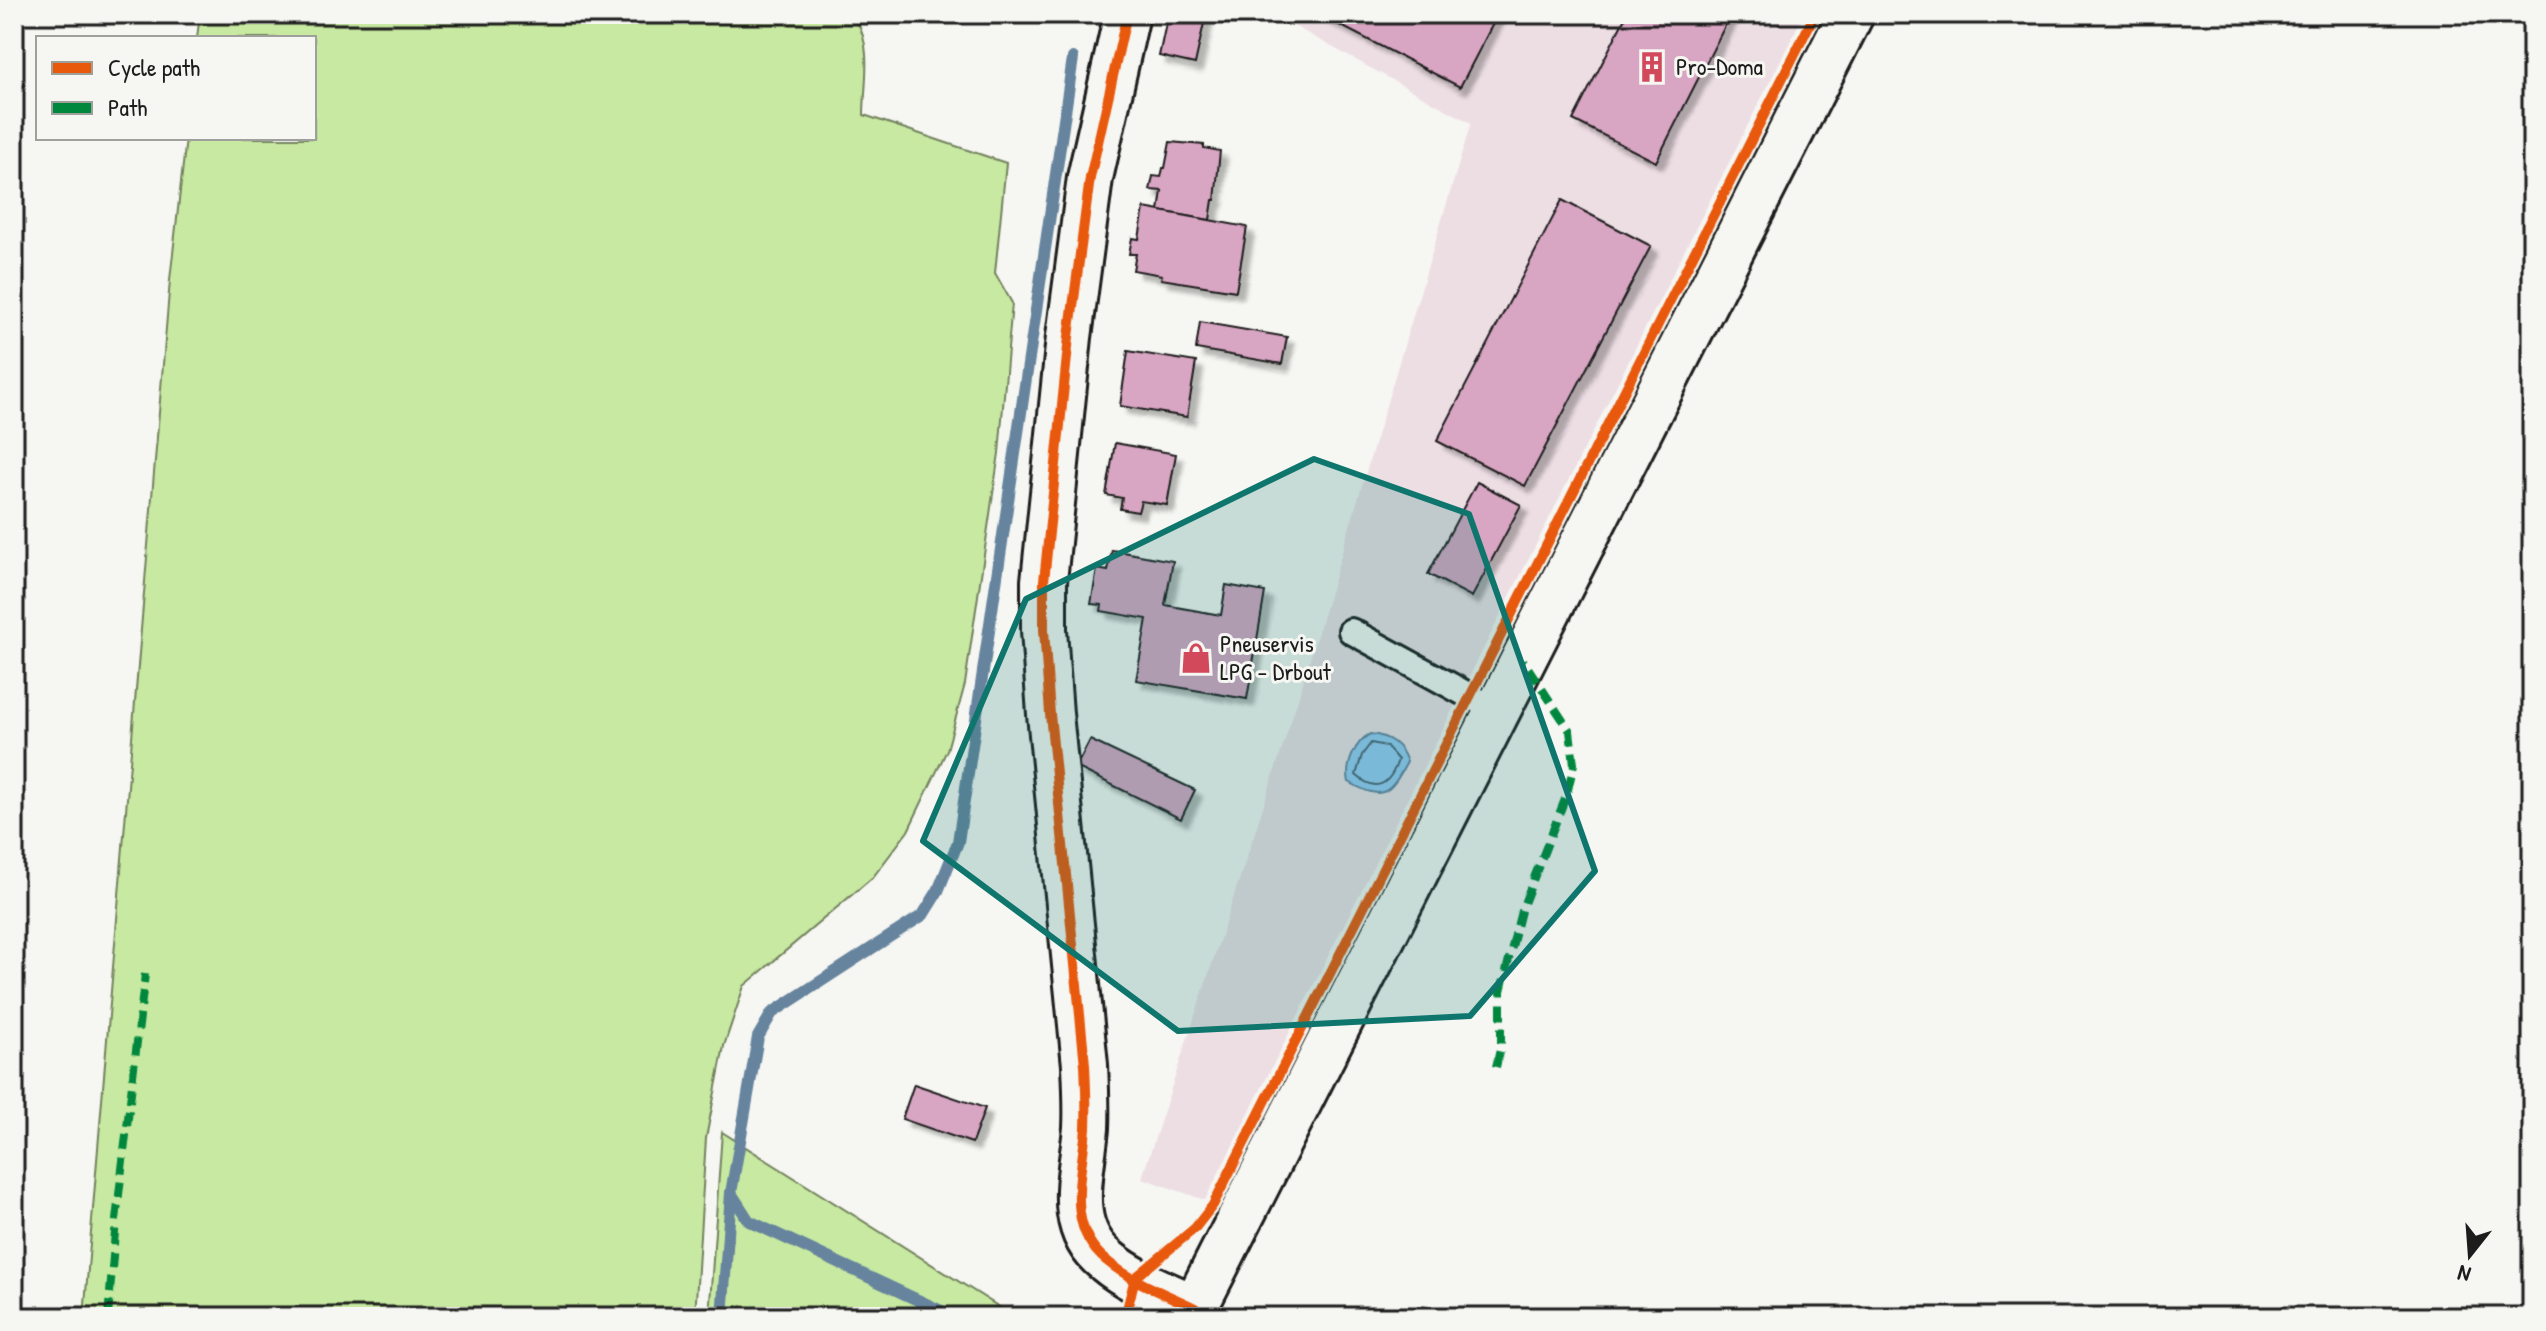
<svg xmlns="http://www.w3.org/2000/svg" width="2546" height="1331" font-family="'Patrick Hand',sans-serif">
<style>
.built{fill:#eddee4}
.green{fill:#c8e9a1;stroke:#72825e;stroke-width:2}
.water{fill:#97caf4;stroke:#66849e;stroke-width:2}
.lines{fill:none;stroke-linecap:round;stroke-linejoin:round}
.shore{stroke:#4d6272;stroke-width:2}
.stream{stroke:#66849e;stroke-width:12}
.building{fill:#d8a5c2;stroke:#1c1c1c;stroke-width:2;filter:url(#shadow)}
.lane-casing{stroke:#1c1c1c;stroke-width:30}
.street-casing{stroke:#1c1c1c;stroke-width:50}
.secondary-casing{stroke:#1c1c1c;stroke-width:50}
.lane{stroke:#f6f6f2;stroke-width:24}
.street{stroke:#f6f6f2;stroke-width:44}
.secondary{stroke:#f6f6f2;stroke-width:44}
.quiet{stroke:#00873e;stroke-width:8;stroke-dasharray:16 8;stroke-linecap:butt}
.cycleway-casing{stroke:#f6f6f2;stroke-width:15}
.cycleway{stroke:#e8590c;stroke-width:10}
.marked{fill:#0f766e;fill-opacity:0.2;stroke:#0f766e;stroke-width:6;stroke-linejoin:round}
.labels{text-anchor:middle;stroke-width:6;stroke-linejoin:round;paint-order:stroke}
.poi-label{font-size:24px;fill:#1c1c1c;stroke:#f6f6f2;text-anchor:start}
</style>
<defs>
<filter id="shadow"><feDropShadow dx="7" dy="7" stdDeviation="2" flood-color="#0004"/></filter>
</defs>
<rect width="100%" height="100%" fill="#f6f6f2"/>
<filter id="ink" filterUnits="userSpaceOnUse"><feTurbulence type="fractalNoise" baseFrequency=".0125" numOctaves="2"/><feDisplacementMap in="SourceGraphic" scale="16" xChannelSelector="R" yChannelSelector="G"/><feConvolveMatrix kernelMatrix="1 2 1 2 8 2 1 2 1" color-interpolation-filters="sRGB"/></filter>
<g filter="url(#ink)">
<polygon class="built" points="1272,14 1804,14 1205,1200 1142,1178 1294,712 1471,123"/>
<g class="green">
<path d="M200 14H828L856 20C873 47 864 85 864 115L1006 163 995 273 1012 303 999 453 965 684 947 750 908 831 873 877 744 986 724 1046 706 1138 695 1317H84L170 280 186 138H314V38H197Z"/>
<polygon points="722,1132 1015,1317 709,1317"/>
</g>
<path class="water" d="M1370 734C1389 736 1401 744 1407 762 1390 794 1383 802 1349 782 1345 765 1355 742 1370 734Z"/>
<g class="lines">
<path class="shore" d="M1371 743 1386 746 1398 760C1390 784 1377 794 1356 775L1362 755Z"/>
<g class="stream">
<polyline points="1080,16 1080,14"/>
<polyline points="722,1317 731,1193"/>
<polyline points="954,1317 749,1221 731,1193 758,1037 772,1013 923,915 938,891 958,842 1073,58"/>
</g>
</g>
<g class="building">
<polygon points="1168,14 1206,14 1195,64 1159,56"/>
<polygon points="1318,14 1498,14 1460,87"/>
<polygon points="1627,14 1731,14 1656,162 1573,120"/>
<polygon points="1170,142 1204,145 1204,148 1220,151 1215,200 1213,200 1210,220 1159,211 1162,191 1150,190 1153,176 1161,177 1163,168 1165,168"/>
<polygon points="1562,200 1651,246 1525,486 1437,441"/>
<polygon points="1144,208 1247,227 1236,291 1161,279 1162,275 1133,270 1136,254 1129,254 1132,238 1139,239"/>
<polygon points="1200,322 1287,337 1282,364 1196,349"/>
<polygon points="1128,351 1196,362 1187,417 1120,406"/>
<polygon points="1115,443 1176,454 1167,505 1141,501 1138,512 1120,509 1122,498 1106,495"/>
<polygon points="1477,482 1521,505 1472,597 1428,574"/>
<polygon points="1112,550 1173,561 1165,605 1221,615 1226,585 1265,592 1247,699 1136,680 1147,619 1101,611 1102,605 1091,604 1097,569 1108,571"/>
<polygon points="1090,740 1195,790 1181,819 1076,767"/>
<polygon points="914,1084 985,1108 972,1143 902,1119"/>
</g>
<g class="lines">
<defs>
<polyline id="lane" points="1351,631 1497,711"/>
<path id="street" d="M1127 14 1090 178 1069 337 1044 581V630L1050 714 1085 1065C1086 1086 1087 1107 1086 1128 1082 1174 1064 1227 1107 1261 1132 1282 1166 1294 1195 1308"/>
<polyline id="secondary" points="1190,1317 1851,14"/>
</defs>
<use href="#lane" class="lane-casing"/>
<use href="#street" class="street-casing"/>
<use href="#secondary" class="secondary-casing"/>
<use href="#lane" class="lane"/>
<use href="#street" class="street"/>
<use href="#secondary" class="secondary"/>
<g class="quiet">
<polyline points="1496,1067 1501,1045 1501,991 1521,911 1567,794 1574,764 1570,731 1523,660"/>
<polyline points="108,1317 116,1220 145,974"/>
</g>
<defs>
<g id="cycleway">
<path d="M1127 14 1090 178 1069 337 1044 581V630L1050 714 1085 1065C1086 1086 1087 1107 1086 1128 1082 1174 1064 1227 1107 1261 1132 1282 1166 1294 1195 1308"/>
<polyline points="1125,1317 1135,1278 1195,1228 1213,1205 1815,14"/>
</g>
</defs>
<use href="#cycleway" class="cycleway-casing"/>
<use href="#cycleway" class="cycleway"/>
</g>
</g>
<path class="marked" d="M1314 459 1469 514 1595 871 1470 1016 1178 1031 923 841 1026 599Z"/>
<defs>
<symbol id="building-bare" viewBox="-9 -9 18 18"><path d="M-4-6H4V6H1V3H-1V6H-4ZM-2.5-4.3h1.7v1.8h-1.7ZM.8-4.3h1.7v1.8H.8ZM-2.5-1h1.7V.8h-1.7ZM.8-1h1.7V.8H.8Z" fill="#d1495b" stroke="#f6f6f2" stroke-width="2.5" paint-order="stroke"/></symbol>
<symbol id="shop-bare" viewBox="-9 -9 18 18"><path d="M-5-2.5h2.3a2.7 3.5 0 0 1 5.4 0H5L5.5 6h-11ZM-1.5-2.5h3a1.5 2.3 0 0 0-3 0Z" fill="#d1495b" stroke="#f6f6f2" stroke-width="2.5" paint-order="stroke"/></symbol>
</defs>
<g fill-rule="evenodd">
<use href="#building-bare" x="1630" y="45" width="44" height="44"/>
<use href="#shop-bare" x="1174" y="636" width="44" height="44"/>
</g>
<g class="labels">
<g class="poi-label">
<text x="1676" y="75">Pro-Doma</text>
<text x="1220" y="652">Pneuservis<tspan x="1220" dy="28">LPG - Drbout</tspan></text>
</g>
</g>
<rect width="2546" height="1331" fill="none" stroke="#f6f6f2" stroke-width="48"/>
<rect x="24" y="24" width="2498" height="1283" fill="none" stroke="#1c1c1c" stroke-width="3" filter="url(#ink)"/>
<rect x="36" y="36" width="280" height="104" fill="#f6f6f2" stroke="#9f9f9c" stroke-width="2"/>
<rect x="52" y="62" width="40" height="12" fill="#e8590c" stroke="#9f9f9c" stroke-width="2"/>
<text x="108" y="76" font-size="24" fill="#1c1c1c">Cycle path</text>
<rect x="52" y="102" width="40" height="12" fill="#00873e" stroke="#9f9f9c" stroke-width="2"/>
<text x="108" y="116" font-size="24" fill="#1c1c1c">Path</text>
<g transform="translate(2470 1255) rotate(197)" stroke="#f6f6f2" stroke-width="6" paint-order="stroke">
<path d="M0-6L14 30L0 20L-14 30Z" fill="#1c1c1c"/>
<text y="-12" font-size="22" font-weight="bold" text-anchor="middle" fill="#1c1c1c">N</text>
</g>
</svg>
